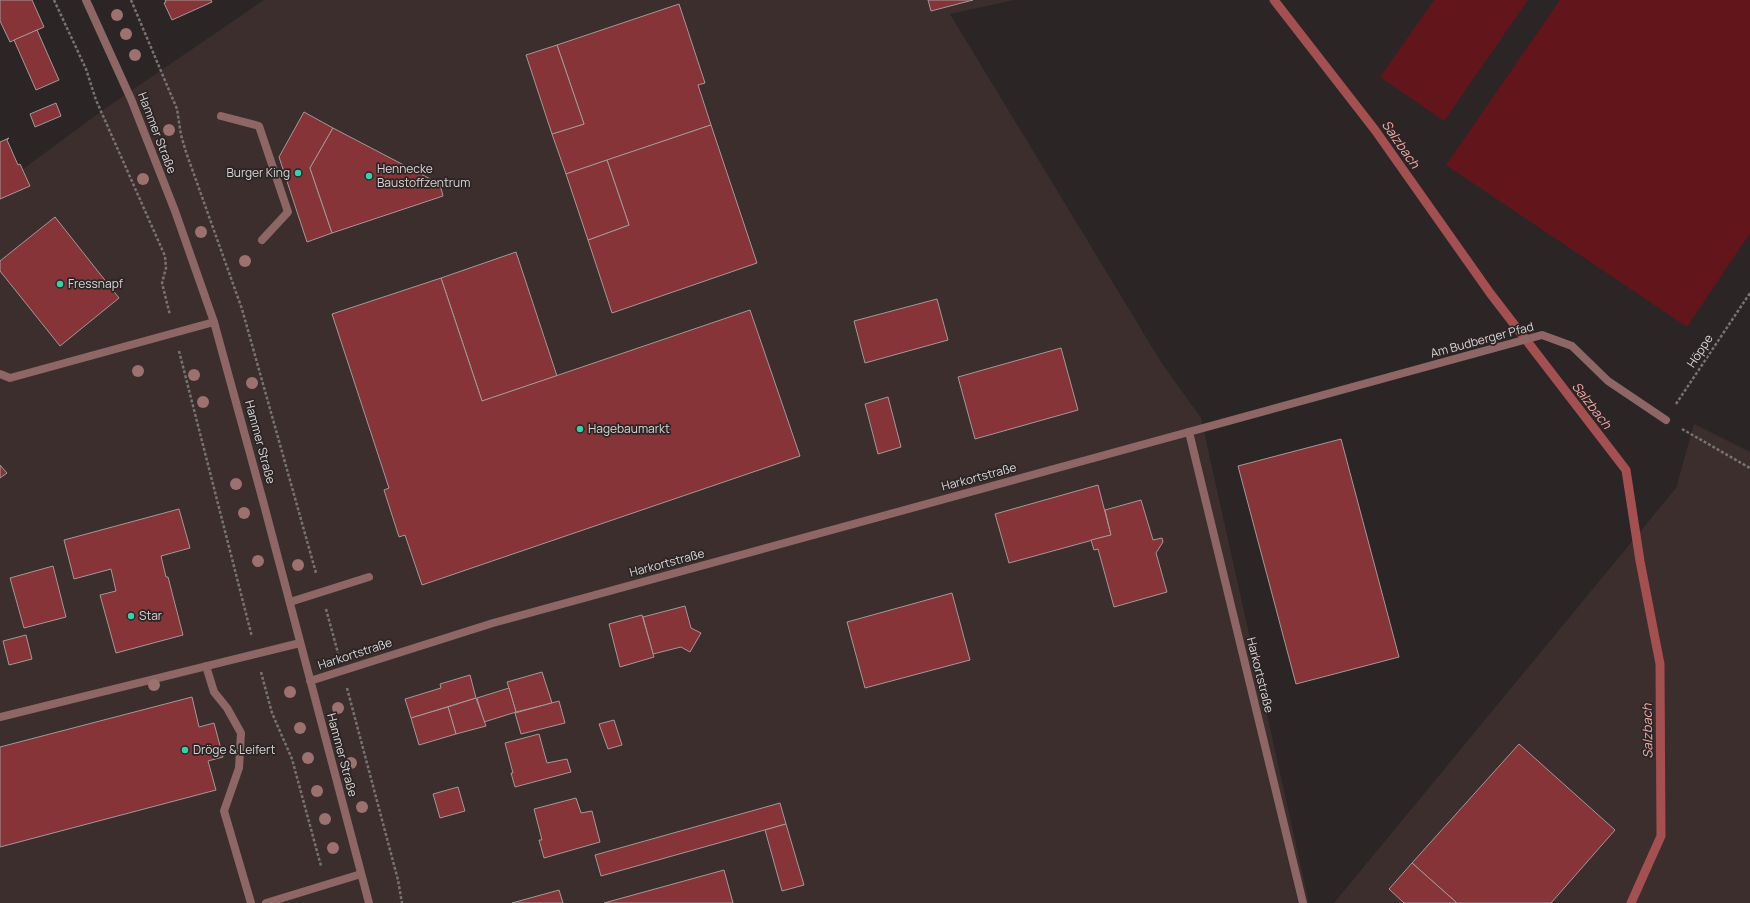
<svg xmlns="http://www.w3.org/2000/svg" width="1750" height="903" font-family="Manrope,sans-serif">
<style>
.built{fill:#3b2e2d}
.green{fill:#63151c}
.lines{fill:none;stroke-linecap:round;stroke-linejoin:round}
.stream{stroke:#a44f50;stroke-width:9}
.building{fill:#863437;stroke:#a29999}
.path{stroke:#787272;stroke-width:2.5;stroke-dasharray:3 2;stroke-linecap:butt}
.lane{stroke:#8e6665;stroke-width:8}
.street{stroke:#8e6665;stroke-width:8}
.tree{fill:#9d7170}
.poi-dot{fill:#2ed4aa;stroke:#2c2525;stroke-width:1.5}
.labels{text-anchor:middle;stroke-width:3.5;stroke-linejoin:round;paint-order:stroke}
.street-label{font-size:12px;fill:#d9d4d4;stroke:#2c2525}
.poi-label{font-size:12px;fill:#d9d4d4;stroke:#2c2525;text-anchor:start}
.water-label{font-size:13px;font-style:italic;fill:#f2a9a7;stroke:#2c2525}
</style>
<rect width="100%" height="100%" fill="#2c2525"/>
<g class="built">
<polygon points="264,0 1014,0 950,14 1161,362 1201,418 1309,903 0,903 0,186 103,110"/>
<polygon points="1694,424 1750,452 1750,903 1334,903 1676,488"/>
</g>
<g class="green">
<polygon points="1434,0 1528,0 1444,121 1380,77"/>
<polygon points="1560,0 1750,0 1750,233 1687,327 1446,165"/>
</g>
<g class="lines">
<polyline class="stream" points="1274,0 1375,130 1490,293 1626,470 1640,561 1660,664 1661,836 1631,903"/>
</g>
<g class="building">
<polygon points="0,0 32,0 44,27 10,42 0,21"/>
<polygon points="165,0 211,0 212,2 172,20 164,3 166,2"/>
<polygon points="928,0 973,0 931,11"/>
<polygon points="679,4 705,83 698,85 711,125 566,174 552,134 584,124 557,45"/>
<polygon points="37,30 59,80 36,90 14,40"/>
<polygon points="557,45 584,124 552,134 526,55"/>
<polygon points="56,103 61,116 35,127 30,114"/>
<polygon points="304,112 333,128 310,168 332,233 307,242 279,157"/>
<polygon points="711,125 757,263 612,313 588,240 629,225 607,160"/>
<polygon points="333,128 440,184 443,196 332,233 310,168"/>
<polygon points="9,138 7,140 18,165 20,164 30,186 0,199 0,142"/>
<polygon points="607,160 629,225 588,240 566,174"/>
<polygon points="55,217 119,298 60,346 0,271 0,261"/>
<polygon points="516,252 557,376 482,401 441,278"/>
<polygon points="441,278 482,401 750,310 800,456 422,585 405,535 399,537 384,490 389,488 332,314"/>
<polygon points="937,299 948,340 865,363 854,321"/>
<polygon points="1061,348 1078,410 975,439 958,377"/>
<polygon points="888,397 901,447 878,454 865,404"/>
<polygon points="1341,439 1399,657 1296,684 1238,466"/>
<polygon points="0,465 7,473 0,478"/>
<polygon points="1098,485 1111,535 1009,563 995,514"/>
<polygon points="1141,500 1153,540 1162,538 1163,542 1156,553 1167,592 1114,607 1098,549 1094,550 1091,540 1111,535 1105,510"/>
<polygon points="179,509 190,548 161,556 166,577 168,577 183,635 116,653 100,595 116,591 111,569 74,579 64,540"/>
<polygon points="53,566 66,617 24,628 10,578"/>
<polygon points="952,593 970,660 865,688 847,622"/>
<polygon points="685,606 691,628 701,633 690,652 681,647 653,654 643,617"/>
<polygon points="642,615 654,657 620,667 609,624"/>
<polygon points="26,635 32,659 9,665 3,641"/>
<polygon points="542,672 552,703 516,712 507,682"/>
<polygon points="470,675 476,698 411,718 405,699 441,688 440,684"/>
<polygon points="509,688 516,712 484,722 477,698"/>
<polygon points="192,697 199,727 214,723 223,757 208,761 216,790 0,847 0,747"/>
<polygon points="476,698 486,726 456,734 448,707"/>
<polygon points="559,701 565,723 521,734 515,713"/>
<polygon points="448,707 456,734 419,745 411,718"/>
<polygon points="614,720 622,745 608,749 599,724"/>
<polygon points="539,734 547,763 567,759 571,772 515,787 511,773 513,773 505,743"/>
<polygon points="1519,744 1615,830 1551,903 1457,903 1412,863"/>
<polygon points="458,787 465,811 440,818 433,794"/>
<polygon points="576,798 581,813 592,811 600,842 544,858 539,840 542,840 534,809"/>
<polygon points="780,803 786,824 601,876 595,855"/>
<polygon points="786,824 804,885 782,891 765,830"/>
<polygon points="1412,863 1457,903 1404,903 1389,889"/>
<polygon points="724,870 733,903 604,903"/>
<polygon points="559,890 563,903 512,903"/>
</g>
<g class="lines">
<g class="path">
<polyline points="54,0 86,69 96,100 165,256 166,268 162,283 170,315"/>
<polyline points="131,0 177,109 181,135 186,152 242,309 316,573"/>
<polyline points="179,351 252,637"/>
<polyline points="1676,404 1750,293"/>
<polyline points="1682,429 1750,468"/>
<polyline points="326,609 338,653"/>
<polyline points="261,672 272,713 292,759 321,866"/>
<polyline points="347,688 398,880 402,903"/>
</g>
<g class="lane">
<polyline points="221,116 259,126 288,212 262,240"/>
<polyline points="0,374 10,378 214,322"/>
<polyline points="290,602 369,577"/>
<polyline points="206,666 214,692 227,708 241,733 239,768 224,811 251,903"/>
<polyline points="0,717 300,643"/>
<polyline points="266,903 361,874"/>
</g>
<g class="street">
<polyline points="86,0 131,99 175,211 214,322 263,501 369,903"/>
<polyline points="1189,432 1303,903"/>
<polyline points="310,681 493,623 1542,335 1572,346 1608,381 1666,420"/>
</g>
</g>
<g class="tree">
<circle cx="117" cy="15" r="6"/>
<circle cx="126" cy="34" r="6"/>
<circle cx="135" cy="55" r="6"/>
<circle cx="169" cy="130" r="6"/>
<circle cx="143" cy="179" r="6"/>
<circle cx="201" cy="232" r="6"/>
<circle cx="245" cy="261" r="6"/>
<circle cx="138" cy="371" r="6"/>
<circle cx="194" cy="375" r="6"/>
<circle cx="252" cy="383" r="6"/>
<circle cx="203" cy="402" r="6"/>
<circle cx="236" cy="484" r="6"/>
<circle cx="244" cy="513" r="6"/>
<circle cx="258" cy="561" r="6"/>
<circle cx="298" cy="565" r="6"/>
<circle cx="154" cy="685" r="6"/>
<circle cx="290" cy="692" r="6"/>
<circle cx="338" cy="708" r="6"/>
<circle cx="300" cy="728" r="6"/>
<circle cx="308" cy="758" r="6"/>
<circle cx="351" cy="763" r="6"/>
<circle cx="317" cy="791" r="6"/>
<circle cx="362" cy="807" r="6"/>
<circle cx="325" cy="819" r="6"/>
<circle cx="333" cy="848" r="6"/>
</g>
<g class="poi-dot">
<circle cx="298" cy="173" r="4"/>
<circle cx="369" cy="176" r="4"/>
<circle cx="60" cy="284" r="4"/>
<circle cx="580" cy="429" r="4"/>
<circle cx="131" cy="616" r="4"/>
<circle cx="185" cy="750" r="4"/>
</g>
<g class="labels">
<g class="street-label">
<text transform="translate(157 133) rotate(69)" y="4">Hammer Straße</text>
<text transform="translate(1482 340) rotate(-15)" y="4">Am Budberger Pfad</text>
<text transform="translate(1700 351) rotate(-57)" y="4">Höppe</text>
<text transform="translate(260 442) rotate(75)" y="4">Hammer Straße</text>
<text transform="translate(979 477) rotate(-15)" y="4">Harkortstraße</text>
<text transform="translate(667 563) rotate(-15)" y="4">Harkortstraße</text>
<text transform="translate(355 654) rotate(-18)" y="4">Harkortstraße</text>
<text transform="translate(1260 675) rotate(76)" y="4">Harkortstraße</text>
<text transform="translate(342 755) rotate(75)" y="4">Hammer Straße</text>
</g>
<g class="poi-label">
<text x="377" y="173">Hennecke<tspan x="377" dy="14">Baustoffzentrum</tspan></text>
<text x="290" y="177" text-anchor="end">Burger King</text>
<text x="68" y="288">Fressnapf</text>
<text x="588" y="433">Hagebaumarkt</text>
<text x="139" y="620">Star</text>
<text x="193" y="754">Dröge &amp; Leifert</text>
</g>
<g class="water-label">
<text transform="translate(1401 144) rotate(55)" y="5">Salzbach</text>
<text transform="translate(1592 405) rotate(52)" y="5">Salzbach</text>
<text transform="translate(1647 731) rotate(-91)" y="5">Salzbach</text>
</g>
</g>
</svg>
